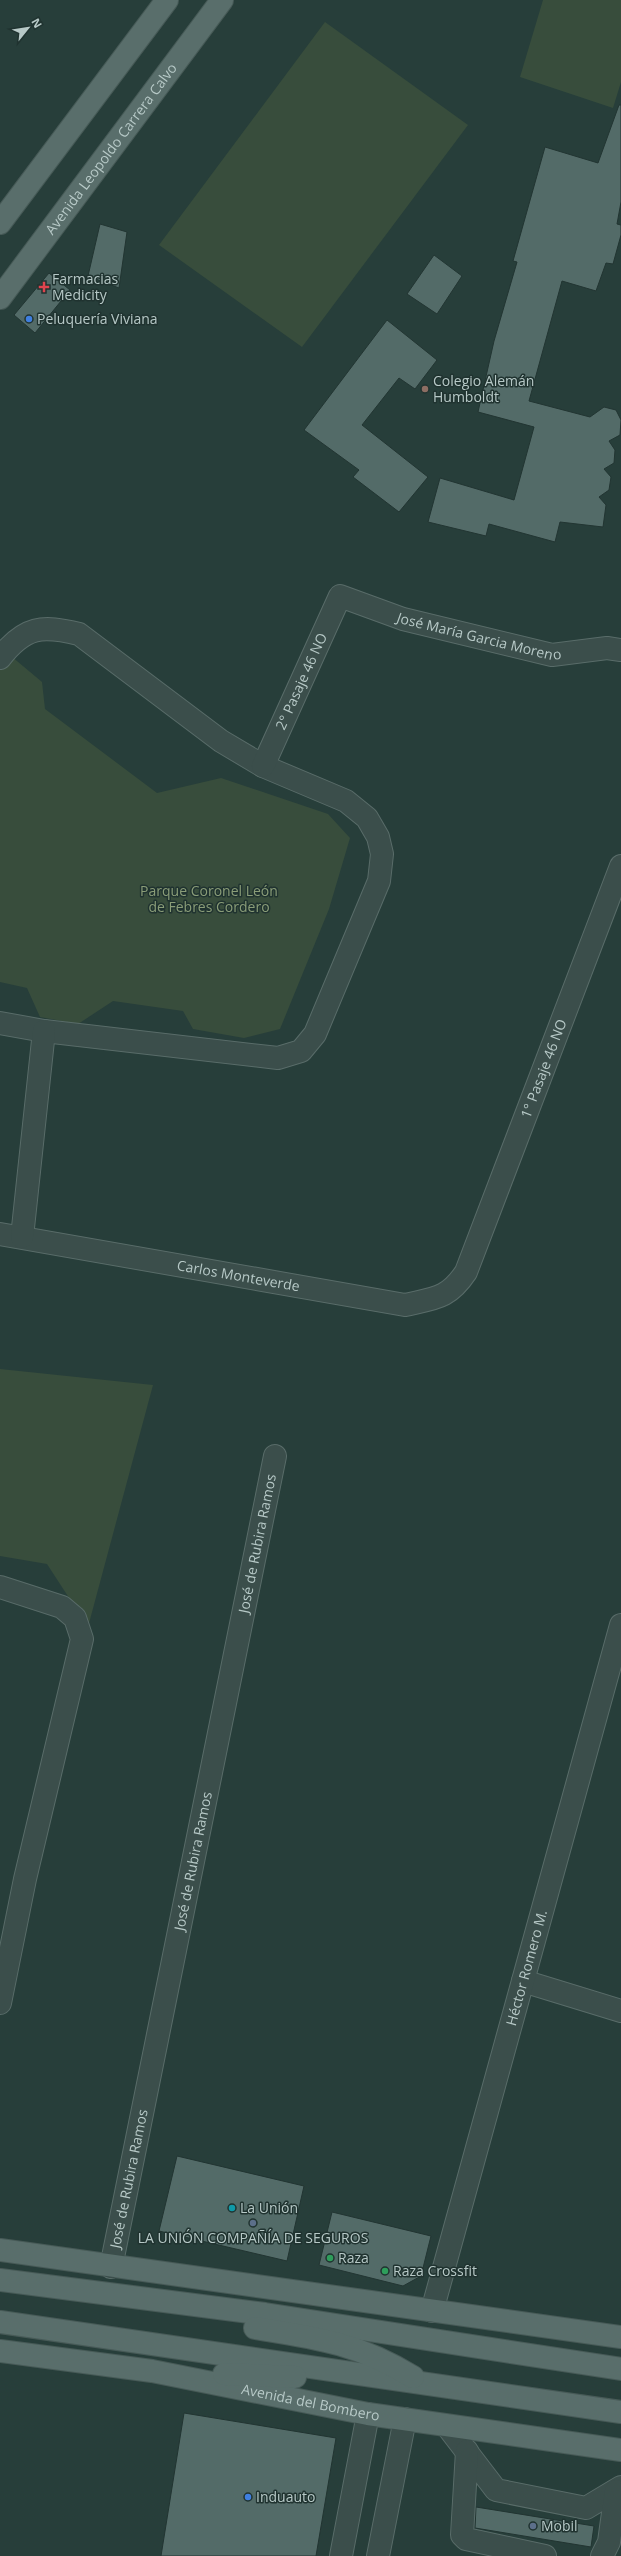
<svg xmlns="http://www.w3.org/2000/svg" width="621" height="2556" font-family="'Open Sans',sans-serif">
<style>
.green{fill:#384d3c}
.building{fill:#536b68;stroke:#223532}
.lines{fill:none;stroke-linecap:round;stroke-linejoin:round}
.minor-casing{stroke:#596c69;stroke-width:24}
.major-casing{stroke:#475a57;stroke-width:24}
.minor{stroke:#3b4e4b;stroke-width:22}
.major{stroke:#596e6b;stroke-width:22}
.health-dot{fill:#e0444e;stroke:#203330;stroke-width:1.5}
.shop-dot{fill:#3f7fe0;stroke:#203330;stroke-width:1.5}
.education-dot{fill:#8d6e63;stroke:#203330;stroke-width:1.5}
.culture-dot{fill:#0f9aa8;stroke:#203330;stroke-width:1.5}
.service-dot{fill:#5c6f8a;stroke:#203330;stroke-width:1.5}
.leisure-dot{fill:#2e9e5b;stroke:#203330;stroke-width:1.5}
.labels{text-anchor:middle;stroke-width:3;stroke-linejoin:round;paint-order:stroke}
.street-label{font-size:14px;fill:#b7c9c7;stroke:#203330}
.poi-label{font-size:14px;fill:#b7c9c7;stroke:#203330;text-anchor:start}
.park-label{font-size:14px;fill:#8a9d78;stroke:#203330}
</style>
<rect width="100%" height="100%" fill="#273e3a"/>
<g class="green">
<polygon points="543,0 621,0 621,82 613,108 520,77"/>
<polygon points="325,22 468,125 302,347 159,245"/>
<polygon points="5,651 42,682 45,709 157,793 221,778 328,814 350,838 329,909 280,1029 244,1038 193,1029 183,1011 113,1001 78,1024 40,1017 27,988 0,982 0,658"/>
<polygon points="0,1369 153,1385 88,1627 47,1564 0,1556"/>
</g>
<g class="building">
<polygon points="619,105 621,105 621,202 617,224 621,225 621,235 613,264 606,263 596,291 562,281 529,401 590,417 604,407 616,410 621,420 620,435 609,441 615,450 614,463 604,469 611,477 609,490 599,497 606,505 603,527 560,522 555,542 489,524 486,536 428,522 440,478 514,500 534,427 478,412 494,341 517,262 513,261 545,147 598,163"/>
<polygon points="100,224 127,232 119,288 88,276"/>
<polygon points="434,255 462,276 437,314 407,294"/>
<polygon points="49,273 70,290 35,333 14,315"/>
<polygon points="387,320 437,360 415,389 399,378 362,425 428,477 399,512 353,477 359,470 304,430"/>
<polygon points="177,2156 304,2186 287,2261 159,2231"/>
<polygon points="332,2212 431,2236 421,2276 403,2286 319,2265"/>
<polygon points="184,2413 336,2438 316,2556 161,2556"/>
<polygon points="476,2507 594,2526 591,2547 475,2528"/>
</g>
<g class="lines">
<defs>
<g id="minor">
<path d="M0 658C25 626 42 625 79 634L221 741 263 766 346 801 367 818 378 837 382 854 379 881 315 1034 301 1051 278 1058 44 1031 0 1023"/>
<path id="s1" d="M263 766 340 596 403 619 552 655 607 648 621 650"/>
<path id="s2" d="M0 1234 405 1305C435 1298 448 1299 466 1272L621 866"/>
<polyline points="22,1237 44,1031"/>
<polyline points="0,1587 62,1607 75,1618 82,1639 25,1879 0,2003"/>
<polyline points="523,1981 621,2011"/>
<path id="s3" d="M111 2267 275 1456"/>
<path id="s4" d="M432 2311 621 1625"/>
<polyline points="447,2426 496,2490 586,2508 621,2487"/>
<polyline points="467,2451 462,2535 466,2539 545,2556"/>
<polyline points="341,2556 368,2414"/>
<polyline points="378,2556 405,2419"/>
<polyline points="602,2556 609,2542 616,2491"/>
</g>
<g id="major">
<polyline points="0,223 167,0"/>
<path id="s5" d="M0 298 222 0"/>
<polyline points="0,2250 621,2337"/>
<polyline points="0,2280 265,2314 621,2369"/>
<polyline points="0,2322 621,2412"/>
<path d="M255 2328C318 2338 357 2343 413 2377"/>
<path id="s6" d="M0 2351 152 2371 368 2414 621 2450"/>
<polyline points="224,2374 295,2377"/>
</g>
</defs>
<use href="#minor" class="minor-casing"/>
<use href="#major" class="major-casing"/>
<use href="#minor" class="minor"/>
<use href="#major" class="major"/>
</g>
<path class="health-dot" d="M42 281h4v4h4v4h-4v4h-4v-4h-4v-4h4z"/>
<g class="shop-dot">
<circle cx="29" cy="319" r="4"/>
<circle cx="248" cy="2497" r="4"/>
</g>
<circle class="education-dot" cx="425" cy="389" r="4"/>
<circle class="culture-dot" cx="232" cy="2208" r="4"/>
<g class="service-dot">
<circle cx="253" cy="2223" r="4"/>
<circle cx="533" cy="2526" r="4"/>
</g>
<g class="leisure-dot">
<circle cx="330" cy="2258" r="4"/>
<circle cx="385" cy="2271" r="4"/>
</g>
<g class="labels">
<g class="street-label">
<text dy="5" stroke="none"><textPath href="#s5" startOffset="186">Avenida Leopoldo Carrera Calvo</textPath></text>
<text dy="5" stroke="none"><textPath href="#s1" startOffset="332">José María Garcia Moreno</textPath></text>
<text dy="5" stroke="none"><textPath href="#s1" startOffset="93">2° Pasaje 46 NO</textPath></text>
<text dy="5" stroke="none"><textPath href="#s2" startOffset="701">1° Pasaje 46 NO</textPath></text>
<text dy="5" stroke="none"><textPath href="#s2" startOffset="242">Carlos Monteverde</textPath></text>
<text dy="5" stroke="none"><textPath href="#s3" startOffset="738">José de Rubira Ramos</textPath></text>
<text dy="5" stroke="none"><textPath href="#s3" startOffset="414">José de Rubira Ramos</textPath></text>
<text dy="5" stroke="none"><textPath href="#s4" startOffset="356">Héctor Romero M.</textPath></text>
<text dy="5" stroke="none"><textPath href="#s3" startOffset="90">José de Rubira Ramos</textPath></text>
<text dy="5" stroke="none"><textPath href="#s6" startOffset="315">Avenida del Bombero</textPath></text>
</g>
<g class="poi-label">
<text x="52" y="284">Farmacias<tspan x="52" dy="16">Medicity</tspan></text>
<text x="37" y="324">Peluquería Viviana</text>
<text x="433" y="386">Colegio Alemán<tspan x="433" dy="16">Humboldt</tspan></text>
<text x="240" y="2213">La Unión</text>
<text x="253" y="2243" text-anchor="middle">LA UNIÓN COMPAÑÍA DE SEGUROS</text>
<text x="338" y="2263">Raza</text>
<text x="393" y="2276">Raza Crossfit</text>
<text x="256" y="2502">Induauto</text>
<text x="541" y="2531">Mobil</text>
</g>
<g class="park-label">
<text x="209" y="896">Parque Coronel León<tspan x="209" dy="16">de Febres Cordero</tspan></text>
</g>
</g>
<g transform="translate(28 28) rotate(60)" stroke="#203330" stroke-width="3" paint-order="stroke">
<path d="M0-3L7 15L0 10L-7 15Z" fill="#b7c9c7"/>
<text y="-6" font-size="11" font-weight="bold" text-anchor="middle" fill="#b7c9c7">N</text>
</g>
</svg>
